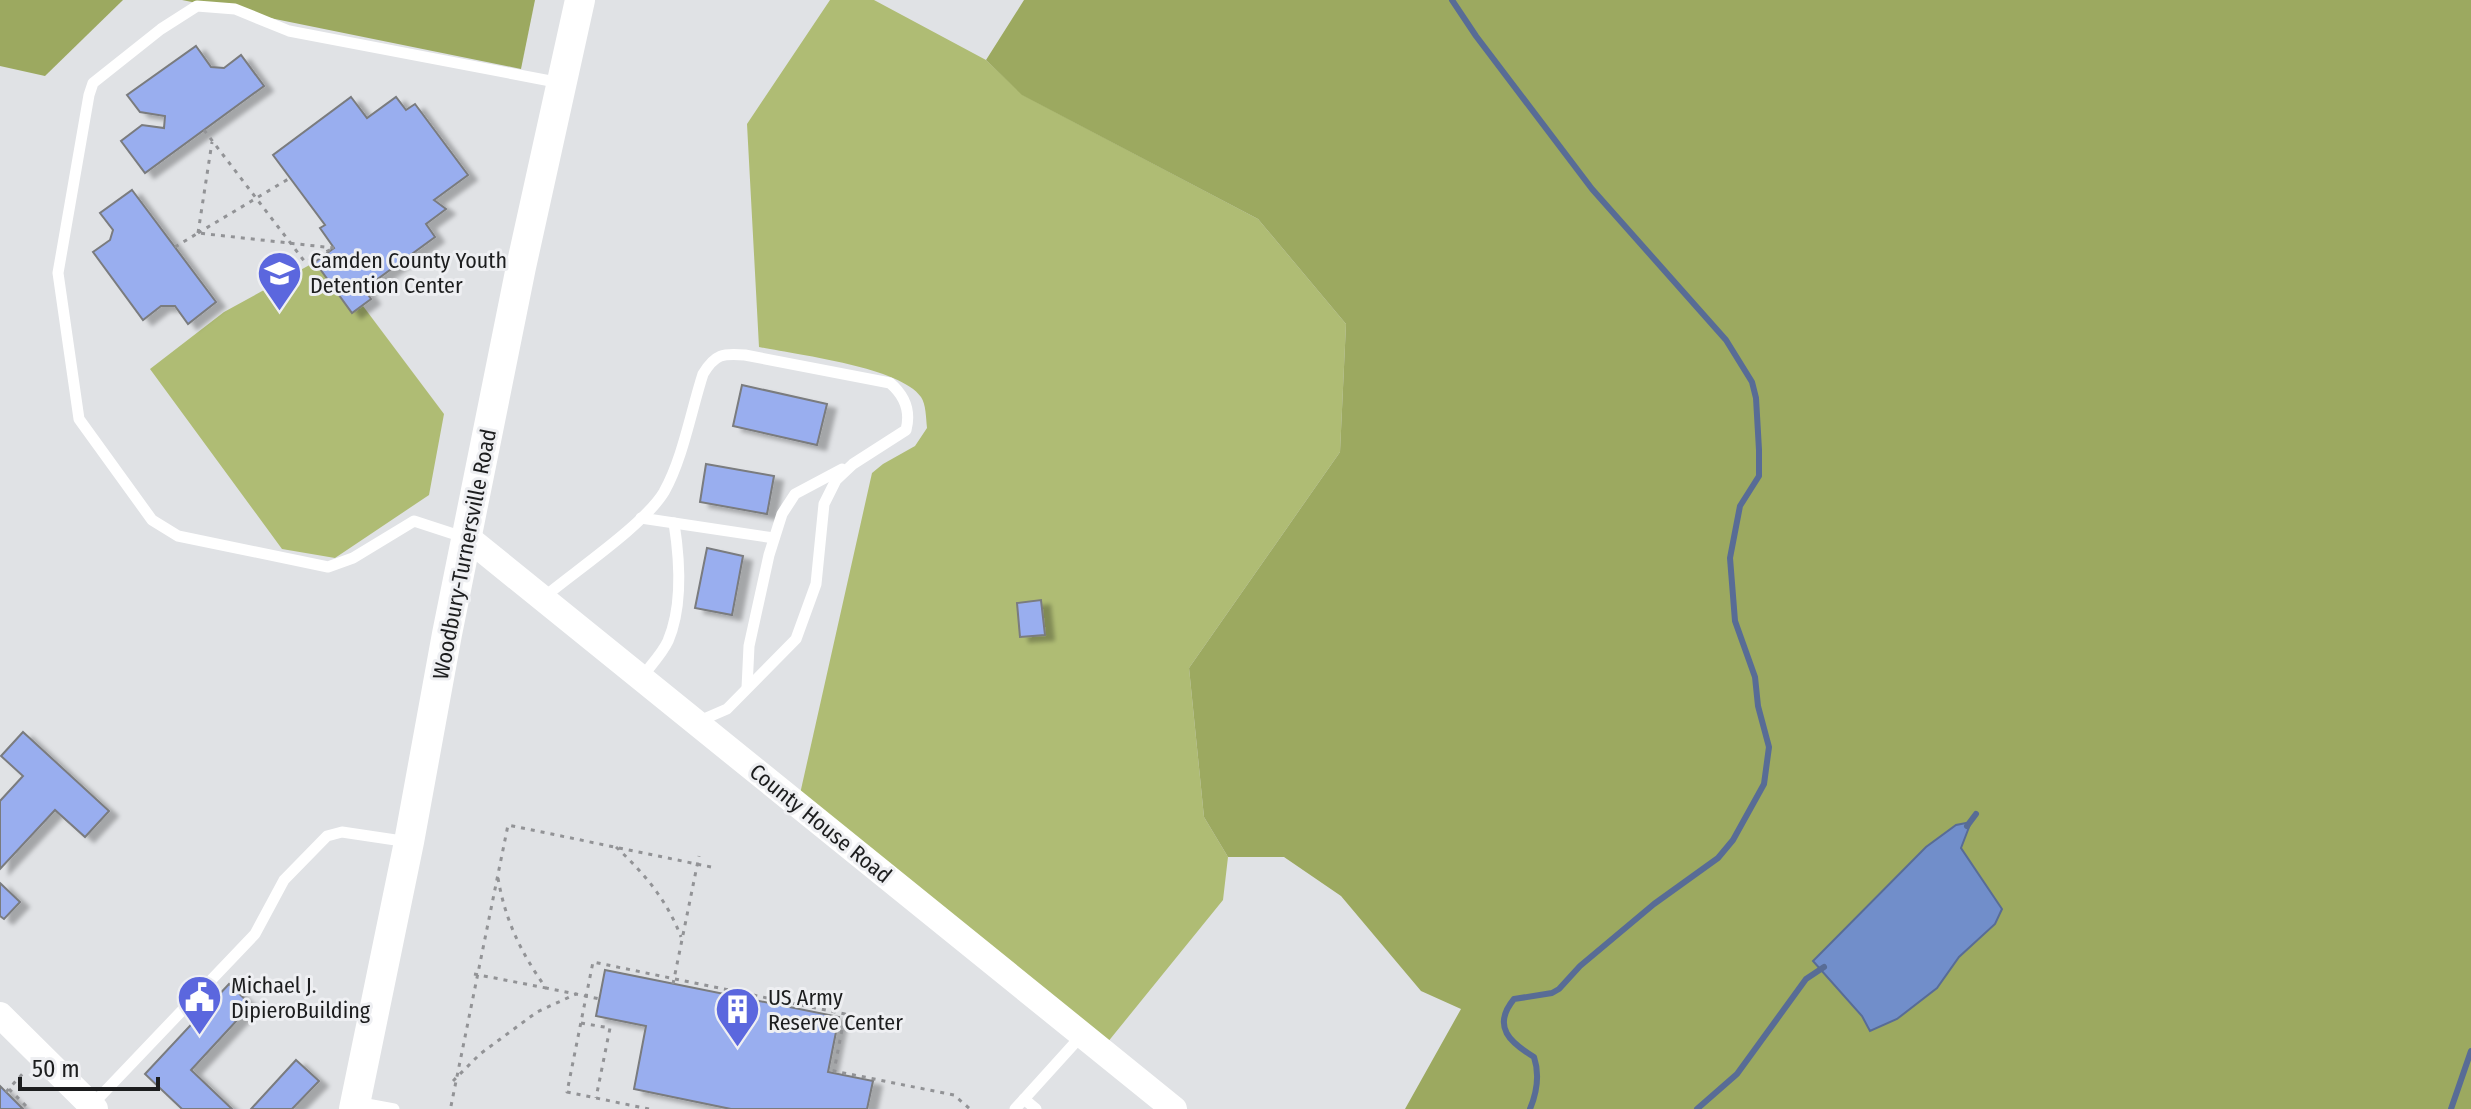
<svg xmlns="http://www.w3.org/2000/svg" width="2471" height="1109" font-family="'Fira Sans Condensed',sans-serif">
<style>
.green{fill:#afbc74}
.forest{fill:#9ca960}
.water{fill:#718eca;stroke:#586c96;stroke-width:2}
.lines{fill:none;stroke-linecap:round;stroke-linejoin:round}
.stream{stroke:#586c96;stroke-width:6}
.building{fill:#99aeef;stroke:#7a7b7e;stroke-width:2;filter:url(#shadow)}
.path{stroke:#929396;stroke-width:3;stroke-dasharray:4 6;stroke-linecap:butt}
.service{stroke:#fff;stroke-width:11}
.tertiary{stroke:#fff;stroke-width:26}
.secondary{stroke:#fff;stroke-width:30}
.labels{text-anchor:middle;stroke-width:6;stroke-linejoin:round;paint-order:stroke}
.poi-label{font-size:22px;fill:#1c1d1e;stroke:#eeeff2;text-anchor:start}
.street-label{font-size:22px;fill:#1c1d1e;stroke:#eeeff2}
</style>
<defs>
<filter id="shadow"><feDropShadow dx="9" dy="5" stdDeviation="2" flood-color="#0004"/></filter>
</defs>
<rect width="100%" height="100%" fill="#e0e2e5"/>
<g class="green">
<path d="M830 0H874L986 60 1023 95 1258 219 1346 324 1340 452 1189 668 1204 817 1228 857 1223 900 1107 1043 800 794 872 473 883 464 915 446 927 428C926 418 926 404 921 397 900 367 797 355 759 347L747 124Z"/>
<polygon points="315,262 352,313 363,306 444,414 429,495 335,558 282,549 150,369 224,312"/>
</g>
<g class="forest">
<polygon points="0,0 123,0 45,76 0,66"/>
<polygon points="182,0 535,0 521,69"/>
<polygon points="1024,0 2471,0 2471,1109 1405,1109 1461,1009 1421,991 1341,896 1284,857 1228,857 1204,817 1189,668 1340,452 1346,324 1258,219 1022,95 986,60"/>
</g>
<polygon class="water" points="1971,822 1961,848 2002,909 1995,924 1959,957 1937,988 1897,1019 1870,1031 1862,1016 1813,961 1926,847 1956,825"/>
<g class="lines">
<g class="stream">
<path d="M1452 0 1476 36 1592 189 1726 340 1752 382 1756 398 1759 450V476L1740 506 1730 558 1735 621 1755 677 1758 706 1769 747 1764 784 1733 840 1718 858 1654 904 1580 966 1559 989 1552 993 1514 999C1491 1027 1511 1043 1534 1057 1540 1075 1537 1092 1530 1109"/>
<polyline points="1967,826 1976,814"/>
<polyline points="1697,1109 1737,1074 1806,979 1824,967"/>
<polyline points="2451,1109 2471,1051"/>
</g>
</g>
<g class="building">
<polygon points="196,46 211,67 224,68 241,55 264,86 145,173 121,141 142,125 164,128 165,116 140,112 127,95"/>
<polygon points="351,97 367,118 396,97 406,110 415,104 468,175 434,200 446,209 426,224 435,237 364,289 371,299 352,313 315,262 334,248 320,228 325,225 273,155"/>
<polygon points="132,190 216,302 188,324 175,306 161,306 143,320 93,252 110,240 113,230 100,213"/>
<polygon points="742,385 827,404 817,445 733,426"/>
<polygon points="706,464 774,476 767,514 700,502"/>
<polygon points="707,548 743,556 732,615 695,608"/>
<polygon points="1041,600 1045,635 1020,637 1017,603"/>
<polygon points="23,732 109,811 85,837 55,810 0,869 0,801 23,776 1,756"/>
<polygon points="0,883 20,902 4,919 0,916"/>
<polygon points="605,970 839,1017 828,1072 873,1081 867,1109 731,1109 634,1089 646,1026 596,1016"/>
<polygon points="229,984 251,1005 191,1070 232,1109 182,1109 145,1074"/>
<polygon points="296,1060 319,1081 292,1109 251,1109"/>
<polygon points="0,1086 23,1109 0,1109"/>
</g>
<g class="lines">
<g class="path">
<polyline points="204,130 305,262 334,248"/>
<polyline points="198,233 290,178"/>
<polyline points="198,233 212,142"/>
<polyline points="175,247 198,233 334,248"/>
<path d="M616 847C644 873 667 900 681 937"/>
<path d="M498 878C505 920 521 953 546 988L576 994"/>
<polyline points="474,974 546,988"/>
<polyline points="673,984 699,856"/>
<polyline points="581,1023 610,1028 596,1098"/>
<polyline points="453,1081 480,1054 537,1012 576,994 600,999"/>
<polyline points="9,1089 29,1109"/>
<polyline points="6,1092 25,1071"/>
<polyline points="451,1106 508,825 716,868"/>
<polyline points="649,1109 567,1092 593,962 845,1014 834,1071 954,1095 970,1109"/>
</g>
<g class="service">
<polyline points="641,518 774,538"/>
<polyline points="463,537 414,521 353,558 328,567 178,536 152,520 79,419 58,273 89,95 93,83 161,29 197,6 235,9 289,31 561,83"/>
<path d="M543 598C575 571 644 525 664 492 683 458 691 411 703 374 715 354 723 353 745 355L890 383C904 395 911 411 906 430L853 464 836 480 824 504 816 584 796 639 727 709 697 722"/>
<path d="M642 677C650 666 662 654 668 641 683 606 680 561 674 523"/>
<polyline points="747,688 749,646 769,555 782,514 795,494 842,469"/>
<polyline points="1024,1099 1036,1109"/>
<polyline points="356,1102 394,1109"/>
<polyline points="92,1105 255,934 284,880 327,836 342,832 409,842"/>
<polyline points="1015,1109 1082,1035"/>
</g>
<g class="tertiary">
<polyline points="468,538 1174,1109"/>
<polyline points="0,1015 95,1109"/>
</g>
<polyline class="secondary" points="354,1109 409,842 447,634 521,267 580,0"/>
</g>
<defs>
<symbol id="school-pin" viewBox="-11 -11 22 30"><path d="M0 17L-7.5 6A9.5 9.5 0 1 1 7.5 6Z" fill="#5b67de" stroke="#eeeff2"/><path d="M0-5L7-2L0 1L-7-2ZM-4 1L0 2.5L4 1V4Q0 6-4 4Z" fill="#fff"/></symbol>
<symbol id="civic-pin" viewBox="-11 -11 22 30"><path d="M0 17L-7.5 6A9.5 9.5 0 1 1 7.5 6Z" fill="#5b67de" stroke="#eeeff2"/><path d="M-.6-6.5H3V-4.5H.6V-3L4-1V1h2V6H-6V1h2V-1L-.6-3ZM-1.2 2.5V6h2.4V2.5Z" fill="#fff"/></symbol>
<symbol id="building-pin" viewBox="-11 -11 22 30"><path d="M0 17L-7.5 6A9.5 9.5 0 1 1 7.5 6Z" fill="#5b67de" stroke="#eeeff2"/><path d="M-4-6H4V6H1V3H-1V6H-4ZM-2.5-4.3h1.7v1.8h-1.7ZM.8-4.3h1.7v1.8H.8ZM-2.5-1h1.7V.8h-1.7ZM.8-1h1.7V.8H.8Z" fill="#fff"/></symbol>
</defs>
<g fill-rule="evenodd">
<use href="#school-pin" x="254" y="248" width="51" height="69"/>
<use href="#civic-pin" x="174" y="972" width="51" height="69"/>
<use href="#building-pin" x="712" y="984" width="51" height="69"/>
</g>
<g class="labels">
<g class="poi-label">
<text x="310" y="268">Camden County Youth<tspan x="310" dy="25">Detention Center</tspan></text>
<text x="231" y="993">Michael J.<tspan x="231" dy="25">DipieroBuilding</tspan></text>
<text x="768" y="1005">US Army<tspan x="768" dy="25">Reserve Center</tspan></text>
</g>
<g class="street-label">
<text transform="translate(464 554) rotate(-79)" y="8">Woodbury-Turnersville Road</text>
<text transform="translate(821 823) rotate(39)" y="8">County House Road</text>
</g>
</g>
<path d="M20 1077v12h138v-12" fill="none" stroke="#1c1d1e" stroke-width="4"/>
<text x="32" y="1077" font-size="24" fill="#1c1d1e" stroke="#eeeff2" stroke-width="6" paint-order="stroke">50 m</text>
</svg>
